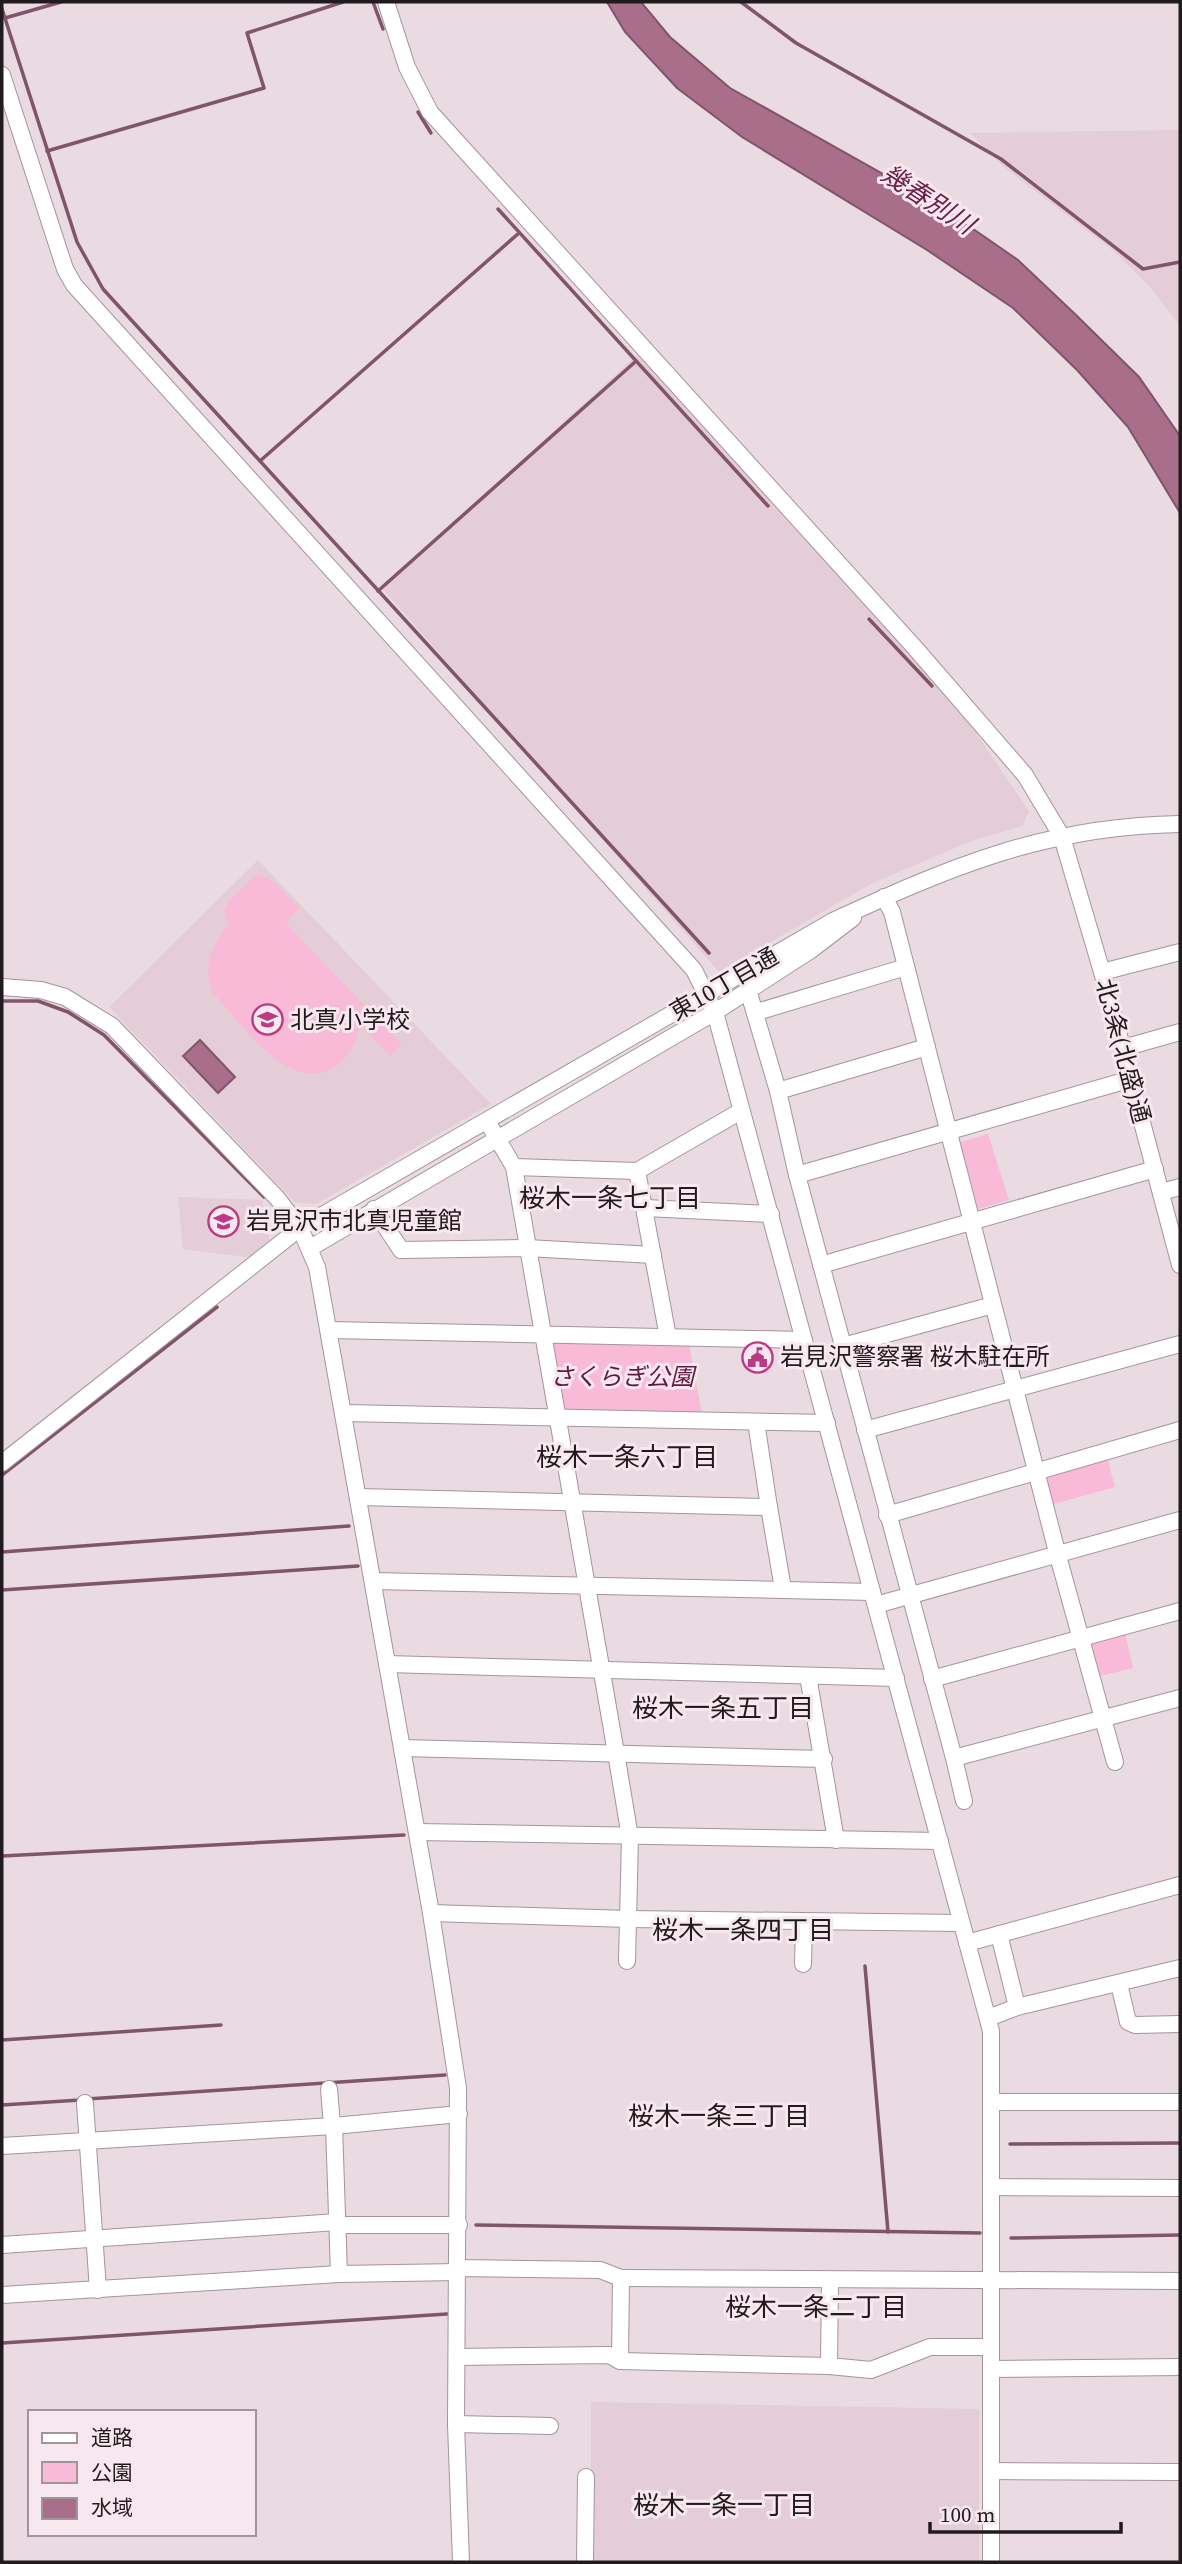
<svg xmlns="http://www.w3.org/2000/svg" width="1182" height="2564" font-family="'Source Serif 4','Noto Sans JP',serif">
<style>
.built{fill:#e5cdd8}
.green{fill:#f8bad7}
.water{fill:#a86e8a;stroke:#80556a;stroke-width:2}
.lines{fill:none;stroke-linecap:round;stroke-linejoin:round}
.stream{stroke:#80556a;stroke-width:3.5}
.minor-casing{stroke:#a3959b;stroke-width:18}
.minor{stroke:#fff;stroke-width:16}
.labels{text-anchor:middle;stroke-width:6;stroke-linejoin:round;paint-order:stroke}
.street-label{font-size:24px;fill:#211b1e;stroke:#f7e7ee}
.poi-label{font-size:24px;fill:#211b1e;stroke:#f7e7ee;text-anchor:start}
.park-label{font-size:24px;font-style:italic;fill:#601941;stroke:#f7e7ee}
.water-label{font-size:26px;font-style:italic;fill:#6b234b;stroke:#f7e7ee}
.neighbourhood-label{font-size:26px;fill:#211b1e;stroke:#f7e7ee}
</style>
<rect width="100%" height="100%" fill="#eadae1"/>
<g class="built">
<polygon points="1180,130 1180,326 1150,287 1115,252 1004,167 970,133"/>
<polygon points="638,354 965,717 1029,811 1023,826 974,840 871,884 719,972 382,588"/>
<polygon points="258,860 491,1104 316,1204 295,1202 109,1007"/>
<polygon points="178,1197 262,1200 270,1242 254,1258 183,1249"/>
<polygon points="591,2402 979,2409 979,2562 591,2562"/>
</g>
<g class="green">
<path d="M257 874 271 879 299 908 286 923 402 1045 390 1056 360 1025C356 1042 349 1059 332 1069 287 1093 240 1022 213 993 201 969 213 943 229 924L224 911 229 901Z"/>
<polygon points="988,1134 1009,1200 978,1209 960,1142"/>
<polygon points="541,1335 688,1338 703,1420 556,1417"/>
<polygon points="1106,1454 1115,1487 1047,1506 1037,1472"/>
<polygon points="1124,1628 1133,1668 1092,1678 1083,1638"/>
</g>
<g class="water">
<polygon points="607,2 641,2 670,37 730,88 940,206 1018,260 1075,314 1139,377 1180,436 1180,513 1128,427 1077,370 1013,308 927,250 742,137 677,88 625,32"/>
<polygon points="200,1040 235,1077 218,1093 183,1056"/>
</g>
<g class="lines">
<g class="stream">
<polyline points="373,2 383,29"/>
<polyline points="741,2 796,43 1001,159 1143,269 1180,262"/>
<polyline points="2,9 77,242 103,289 709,953"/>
<polyline points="5,18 61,2"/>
<polyline points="418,112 431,133"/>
<polyline points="47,151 264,88 247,33 343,2"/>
<polyline points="498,209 768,506"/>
<polyline points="260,461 519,233"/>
<polyline points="378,591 635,362"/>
<polyline points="869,619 932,686"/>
<polyline points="2,1001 38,1001 68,1012 104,1035 264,1197"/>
<polyline points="2,1475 217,1307"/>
<polyline points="2,1552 349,1526"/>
<polyline points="2,1590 358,1566"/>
<polyline points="2,1856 404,1835"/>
<polyline points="865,1966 888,2232"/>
<polyline points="2,2040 221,2025"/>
<polyline points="87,2099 445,2075"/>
<polyline points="2,2105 80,2100"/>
<polyline points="1010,2144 1180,2143"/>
<polyline points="476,2225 980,2233"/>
<polyline points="1011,2238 1180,2235"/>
<polyline points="2,2343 447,2314"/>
</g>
<defs>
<g id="minor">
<polyline points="386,2 407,67 430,112 916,649 1025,775 1062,837 1102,972 1180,1265"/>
<polyline points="2,75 65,269 74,285 694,970 715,1012 991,2031 991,2562"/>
<polyline points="884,897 892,912 1058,1556 1115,1762"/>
<polyline points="1102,972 1180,952"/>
<polyline points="2,987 41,990 65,997 112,1026 277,1198 300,1228 317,1267 431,1913 458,2088 456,2424 461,2562"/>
<polyline points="748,990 778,1091 797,1175 954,1758 1180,1698"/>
<polyline points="757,1012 906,967"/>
<polyline points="1123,1048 1180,1032"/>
<polyline points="778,1091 927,1047"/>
<polyline points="488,1123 514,1167 616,1753 630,1837 627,1961"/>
<polyline points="514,1167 637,1171 741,1111"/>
<polyline points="637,1171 668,1337"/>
<polyline points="797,1175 1131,1079"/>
<polyline points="1161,1192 1180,1187"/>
<polyline points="645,1208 771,1214"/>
<polyline points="374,1209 401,1250 527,1248 653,1255"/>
<polyline points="310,1248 715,1012 811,950 853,918"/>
<polyline points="821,1265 1155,1169"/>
<polyline points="329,1330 804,1340"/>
<polyline points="843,1346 993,1305"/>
<polyline points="344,1413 827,1423"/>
<polyline points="756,1422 769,1507"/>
<polyline points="865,1430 1180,1344"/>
<path d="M2 1463 300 1228 833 921C952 866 1047 826 1180 824"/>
<polyline points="358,1497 769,1507 783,1589"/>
<polyline points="887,1515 1180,1430"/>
<polyline points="373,1581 872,1592"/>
<polyline points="876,1605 1180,1520"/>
<polyline points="387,1664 896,1678"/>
<polyline points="808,1676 836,1840"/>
<polyline points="932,1679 1180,1611"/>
<polyline points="402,1748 824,1759"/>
<polyline points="954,1758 964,1801"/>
<polyline points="417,1832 940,1841"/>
<polyline points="431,1913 629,1919 961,1923"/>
<polyline points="999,1934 1017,2007"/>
<polyline points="967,1943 1180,1885"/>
<polyline points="803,1964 804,1922"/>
<polyline points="1119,1984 1128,2022 1135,2025 1180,2024"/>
<polyline points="988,2018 1017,2007 1180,1968"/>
<polyline points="329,2089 332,2126"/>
<polyline points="991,2102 1180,2102"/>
<polyline points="85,2103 98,2290"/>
<polyline points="334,2126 339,2274"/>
<polyline points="2,2146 334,2126 459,2114"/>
<polyline points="991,2187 1180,2188"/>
<polyline points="337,2225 459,2225"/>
<polyline points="2,2245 337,2222"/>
<polyline points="458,2268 600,2270 621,2278 620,2361"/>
<polyline points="621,2278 1180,2281"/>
<polyline points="2,2295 339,2274 458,2272"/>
<polyline points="457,2357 609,2355 620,2361 829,2366 871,2370 930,2347 991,2347"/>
<polyline points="829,2366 830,2280"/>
<polyline points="991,2369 1180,2367"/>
<polyline points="456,2424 550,2426"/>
<polyline points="991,2471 1180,2472"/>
<polyline points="585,2562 586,2477"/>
</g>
</defs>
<use href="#minor" class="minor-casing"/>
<use href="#minor" class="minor"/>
</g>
<defs>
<symbol id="school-ring" viewBox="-11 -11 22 22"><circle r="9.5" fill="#f7e7ee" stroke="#bb3a84" stroke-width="1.5"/><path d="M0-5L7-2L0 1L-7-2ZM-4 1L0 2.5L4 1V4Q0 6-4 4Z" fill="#bb3a84"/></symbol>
<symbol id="civic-ring" viewBox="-11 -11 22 22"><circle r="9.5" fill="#f7e7ee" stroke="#bb3a84" stroke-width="1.5"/><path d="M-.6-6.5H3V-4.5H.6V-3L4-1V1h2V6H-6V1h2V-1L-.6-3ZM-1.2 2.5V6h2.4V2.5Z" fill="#bb3a84"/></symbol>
</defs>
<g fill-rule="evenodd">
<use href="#school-ring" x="250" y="1002" width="35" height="35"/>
<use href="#school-ring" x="206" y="1204" width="35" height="35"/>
<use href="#civic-ring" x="740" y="1340" width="35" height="35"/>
</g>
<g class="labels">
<g class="street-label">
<text transform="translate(724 984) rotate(-30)" y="8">東10丁目通</text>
<text transform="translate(1123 1051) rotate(75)" y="8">北3条(北盛)通</text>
</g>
<g class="poi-label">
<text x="290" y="1028">北真小学校</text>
<text x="246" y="1229">岩見沢市北真児童館</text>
<text x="780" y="1365">岩見沢警察署 桜木駐在所</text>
</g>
<g class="park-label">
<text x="622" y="1385">さくらぎ公園</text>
</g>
<g class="water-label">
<text transform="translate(928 199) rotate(33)" y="9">幾春別川</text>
</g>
<g class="neighbourhood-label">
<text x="610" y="1207">桜木一条七丁目</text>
<text x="627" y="1466">桜木一条六丁目</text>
<text x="723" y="1717">桜木一条五丁目</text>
<text x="743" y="1939">桜木一条四丁目</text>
<text x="719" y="2125">桜木一条三丁目</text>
<text x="816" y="2316">桜木一条二丁目</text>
<text x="724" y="2514">桜木一条一丁目</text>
</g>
</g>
<rect width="1182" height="2564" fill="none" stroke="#211b1e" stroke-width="7"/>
<rect x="28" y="2410" width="228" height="126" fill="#f7e7ee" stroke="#a1959b" stroke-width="2"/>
<rect x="42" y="2433" width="35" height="10" fill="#ffffff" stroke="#a1959b" stroke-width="2"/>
<text x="91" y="2445" font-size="21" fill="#211b1e">道路</text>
<rect x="42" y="2462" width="35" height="21" fill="#f8bad7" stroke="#a1959b" stroke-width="2"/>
<text x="91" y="2480" font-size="21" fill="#211b1e">公園</text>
<rect x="42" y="2498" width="35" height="21" fill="#a86e8a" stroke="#a1959b" stroke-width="2"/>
<text x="91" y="2515" font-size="21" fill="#211b1e">水域</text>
<path d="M930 2522v10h191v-10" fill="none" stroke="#211b1e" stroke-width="3.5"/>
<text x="940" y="2522" font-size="21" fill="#211b1e" stroke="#f7e7ee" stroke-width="5" paint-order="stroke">100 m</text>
</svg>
